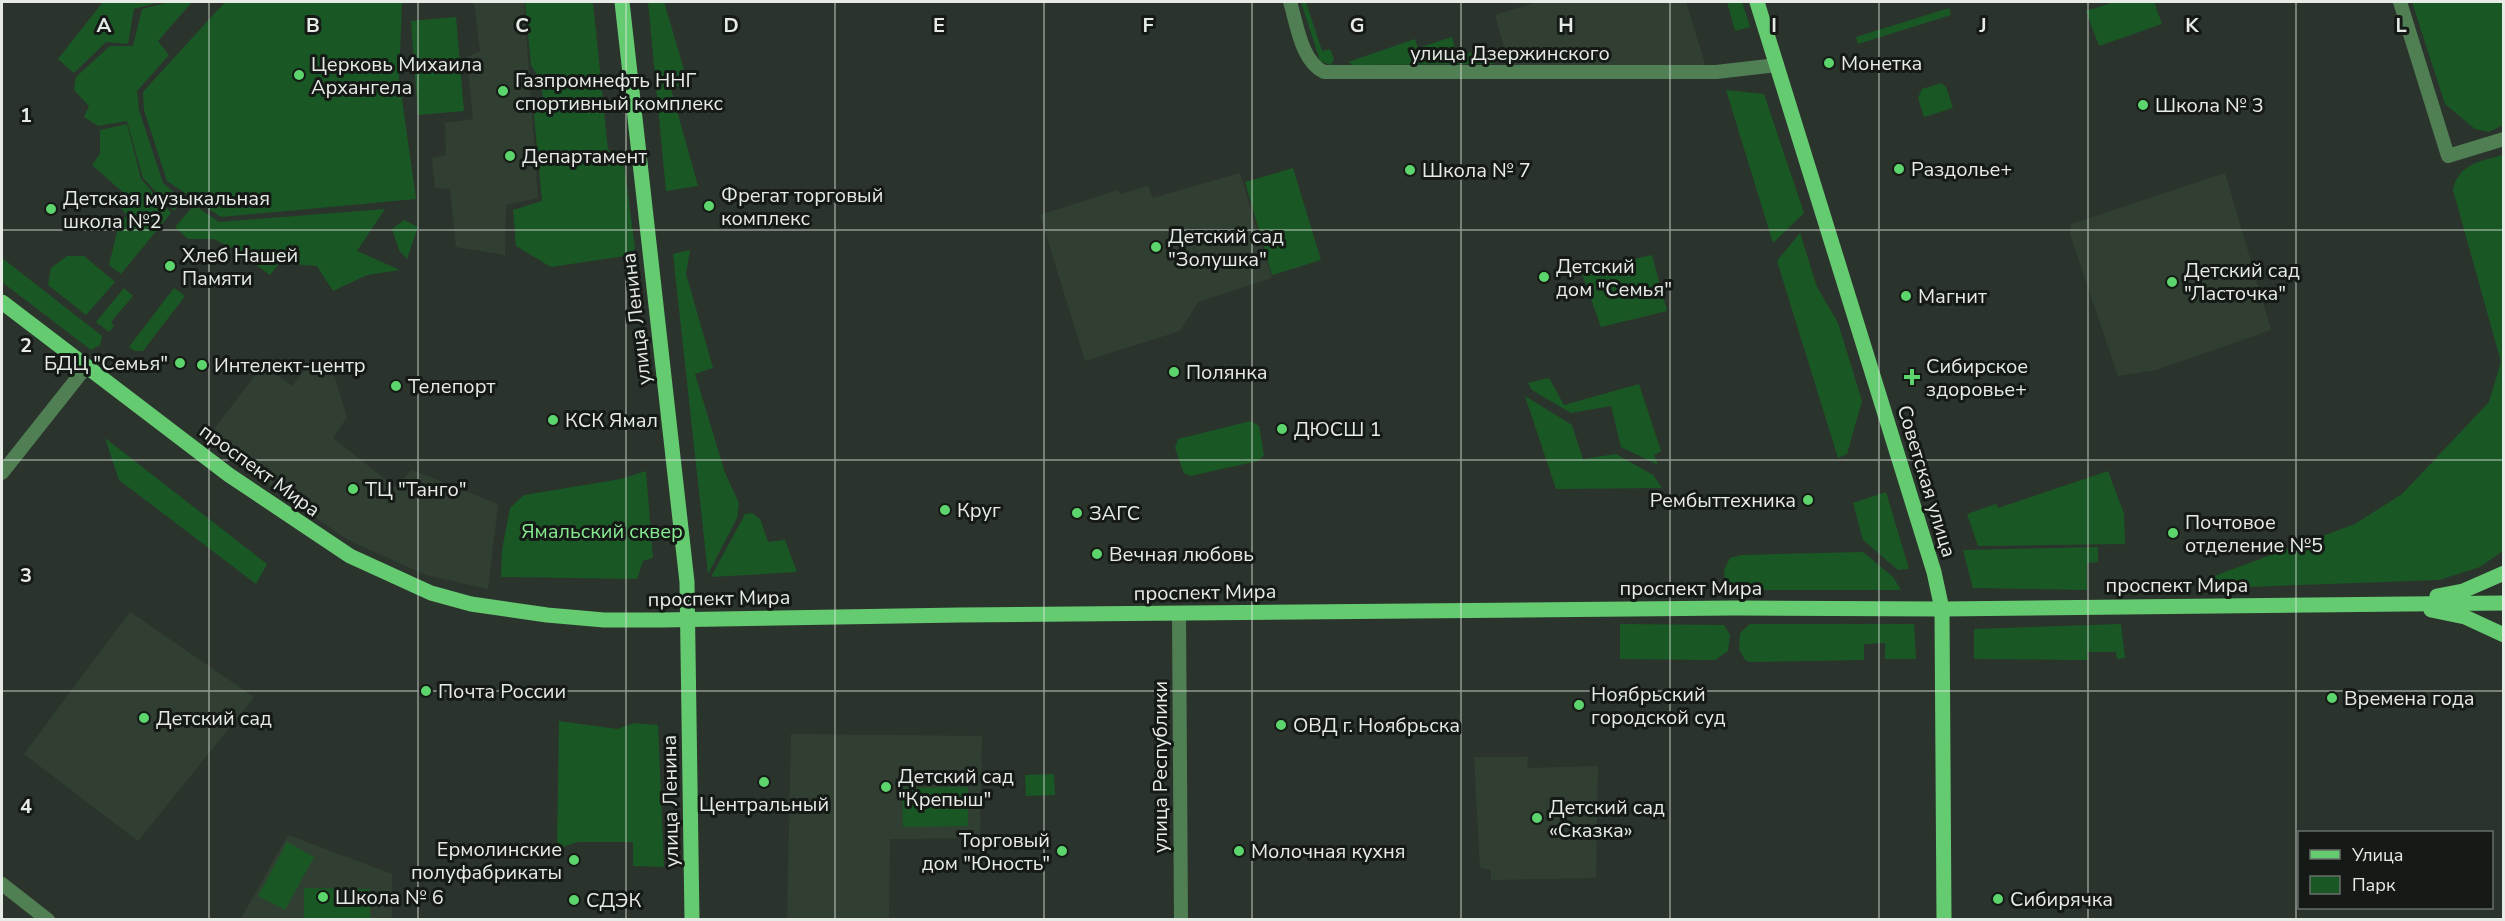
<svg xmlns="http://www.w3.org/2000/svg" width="2505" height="921" font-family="'Nunito Sans',sans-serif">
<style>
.built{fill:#313f32}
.green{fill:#195824}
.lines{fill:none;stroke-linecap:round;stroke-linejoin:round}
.minor{stroke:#507f53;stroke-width:14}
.major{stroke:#65cb71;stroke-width:15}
.grid{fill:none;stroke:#e6ebe6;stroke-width:1.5;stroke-opacity:0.55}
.poi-dot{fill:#5dd56d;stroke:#161a17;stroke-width:2}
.labels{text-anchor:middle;stroke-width:6;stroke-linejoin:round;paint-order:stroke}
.street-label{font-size:20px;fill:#e6ebe6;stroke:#161a17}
.poi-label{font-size:20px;fill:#e6ebe6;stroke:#161a17;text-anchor:start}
.park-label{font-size:20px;fill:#87ec91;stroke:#161a17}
.grid-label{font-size:20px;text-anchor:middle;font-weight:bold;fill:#e6ebe6;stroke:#161a17;stroke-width:6;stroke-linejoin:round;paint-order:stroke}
</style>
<rect width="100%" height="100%" fill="#2b342c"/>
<g class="built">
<polygon points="474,2 524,2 538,198 506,205 505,255 456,247 450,189 435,188 432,158 446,155 445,123 473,119 467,57 480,51"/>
<polygon points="1537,2 1686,2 1706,67 1510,68 1495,15"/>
<polygon points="1240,173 1272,278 1198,302 1180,331 1085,361 1040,215 1118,190 1120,194 1148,186 1153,198"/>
<polygon points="2225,173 2271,330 2156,370 2118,376 2070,234 2071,224"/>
<polygon points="312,361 335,378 347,417 333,438 395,487 412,470 498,504 488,589 426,575 348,540 283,495 208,437 263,365 292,386"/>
<polygon points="130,612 254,697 138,841 24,754"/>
<polygon points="791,734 982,736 980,838 890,839 889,919 787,920"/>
<polygon points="1474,757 1528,757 1527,768 1598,766 1596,878 1491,880 1491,870 1480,868"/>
<polygon points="288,835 392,874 392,919 240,920"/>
</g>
<g class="green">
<polygon points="103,2 160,2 134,9 128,44 106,42 74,73 58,59"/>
<polygon points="169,2 192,2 158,41 169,55 137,91 139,110 163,183 183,200 174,211 143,178 127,121 98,126 84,117 89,106 74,90 76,77 110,46 133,46 142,9"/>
<polygon points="225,2 402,2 399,78 416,199 221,217 167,181 144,110 143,92"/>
<polygon points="525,2 593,2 608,150 623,155 635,248 632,255 551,267 516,246 513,210 542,201 534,115 543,100 541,81 531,65"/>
<polygon points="648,2 664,2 688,83 671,89 698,186 666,191"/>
<polygon points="1301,2 1306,2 1322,51 1330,49 1334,59 1331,65 1320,61"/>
<polygon points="1727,2 1742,2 1750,27 1735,31"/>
<polygon points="2114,2 2154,2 2162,24 2099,46 2086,11"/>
<polygon points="2412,2 2503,2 2503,125 2489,132 2475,129 2445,104"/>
<polygon points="1949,8 1951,15 1858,44 1856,37"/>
<polygon points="456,17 464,111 418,115 411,21"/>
<polygon points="1452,37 1457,56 1491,47 1494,64 1353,65 1348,62 1415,39 1418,48"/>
<polygon points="1941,83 1946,87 1953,108 1924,117 1918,98 1922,89"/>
<polygon points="1726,90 1764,94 1804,213 1773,243"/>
<polygon points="127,124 141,179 171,213 121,274 109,265 118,228 127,215 118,205 126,195 92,165 100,154 100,130"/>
<path d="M2503 155V551L2480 567 2439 580 2220 588 2214 576 2355 524 2402 494 2489 402 2501 362 2453 190C2458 164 2481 161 2503 155Z"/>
<polygon points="1293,168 1321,260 1272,275 1245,182"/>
<polygon points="194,205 219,222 385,209 357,251 400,270 367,275 333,291 317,266 279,263 270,275 239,252 214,239 188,239 175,227"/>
<polygon points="404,220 418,227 407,259 399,250 392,229"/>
<polygon points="1800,233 1817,287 1838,323 1862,401 1847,454 1838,458 1777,261"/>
<polygon points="690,250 686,274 713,368 695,374 725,473 739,503 737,518 708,574 673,254"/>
<polygon points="1652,255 1667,311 1601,327 1581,271"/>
<polygon points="67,256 84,256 115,282 86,315 48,285 51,268"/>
<polygon points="2,258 102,336 100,345 91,350 2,282"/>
<polygon points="124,288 133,296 111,322 114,326 109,332 96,322"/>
<polygon points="174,288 185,296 143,351 135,351 129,347"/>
<polygon points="1549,378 1564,405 1639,384 1661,451 1654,455 1658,465 1621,447 1611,406 1571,413 1532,390 1528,383"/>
<polygon points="1525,396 1572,425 1583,459 1616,454 1653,475 1662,488 1556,489"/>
<polygon points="1251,421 1259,426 1264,455 1258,461 1190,476 1184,473 1175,448 1178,439"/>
<polygon points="105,438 267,564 256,584 119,480"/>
<polygon points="646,471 653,558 643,561 637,579 501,577 502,550 510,508 524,495 621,479"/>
<polygon points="2108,471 2124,514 2125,544 1978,546 1967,514 1996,504 1998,508"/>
<polygon points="1886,492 1909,569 1898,570 1863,540 1853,503"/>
<polygon points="752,513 760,519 768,542 785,540 797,572 711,577 745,514"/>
<polygon points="2098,547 2098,562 2087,563 2087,590 1973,588 1963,550"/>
<polygon points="1863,552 1893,577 1901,590 1726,590 1724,570 1730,558 1742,555"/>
<polygon points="1620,624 1724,625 1730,635 1728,651 1715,660 1620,659"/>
<polygon points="1750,624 1914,624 1916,659 1885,659 1885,643 1864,644 1864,660 1750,662 1745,660 1739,649 1740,633"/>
<polygon points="2121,624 2125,658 2117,659 2116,652 2087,652 2088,660 1974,659 1974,629"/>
<polygon points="559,721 617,729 634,723 658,725 664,867 633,866 633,842 577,842 557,849"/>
<polygon points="1054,774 1055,795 1026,796 1025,775"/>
<polygon points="968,787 968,826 903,827 902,788"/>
<polygon points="287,842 314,857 285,910 258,896"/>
<polygon points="304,888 370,889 370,919 304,919"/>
</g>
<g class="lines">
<g class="minor">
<path d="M1290 2C1297 24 1301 61 1324 72H1716L1777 65"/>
<polyline points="2400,2 2448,156 2504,139"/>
<polyline points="2,473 86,367"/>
<polyline points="1179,614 1181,920"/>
<polyline points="2,884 48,920"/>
</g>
<g class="major">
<polyline points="622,2 687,582 692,920"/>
<polyline points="1757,2 1934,572 1942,609 1944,920"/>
<polyline points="2,302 229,475 350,556 431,593 471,604 547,615 604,620 661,620 960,615 1735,608 1942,609 2504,603"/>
<polyline points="2437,596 2463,591 2504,573"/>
<polyline points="2431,610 2465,617 2504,635"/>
</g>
</g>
<path class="grid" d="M209 2V920M418 2V920M626 2V920M835 2V920M1044 2V920M1252 2V920M1461 2V920M1670 2V920M1879 2V920M2088 2V920M2296 2V920M2 230H2504M2 460H2504M2 691H2504"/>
<g class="poi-dot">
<circle cx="1829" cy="63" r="6"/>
<circle cx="299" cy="75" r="6"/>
<circle cx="503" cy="91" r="6"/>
<circle cx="2143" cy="105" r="6"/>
<circle cx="510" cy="156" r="6"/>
<circle cx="1899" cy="169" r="6"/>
<circle cx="1410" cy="170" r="6"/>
<circle cx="709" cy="206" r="6"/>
<circle cx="51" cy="209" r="6"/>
<circle cx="1156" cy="247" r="6"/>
<circle cx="170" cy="266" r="6"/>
<circle cx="1544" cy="277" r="6"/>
<circle cx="2172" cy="282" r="6"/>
<circle cx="1906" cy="296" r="6"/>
<circle cx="180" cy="363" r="6"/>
<circle cx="202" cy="365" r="6"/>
<circle cx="1174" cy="372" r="6"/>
<path d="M1909 368h6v6h6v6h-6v6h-6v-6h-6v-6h6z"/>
<circle cx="396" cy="386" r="6"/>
<circle cx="553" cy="420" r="6"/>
<circle cx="1282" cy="429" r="6"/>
<circle cx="353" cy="489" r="6"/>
<circle cx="1808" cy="500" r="6"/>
<circle cx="945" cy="510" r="6"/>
<circle cx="1077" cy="513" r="6"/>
<circle cx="2173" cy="533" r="6"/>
<circle cx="1097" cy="554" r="6"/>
<circle cx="426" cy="691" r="6"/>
<circle cx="2332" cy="698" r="6"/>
<circle cx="1579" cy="705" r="6"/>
<circle cx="144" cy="718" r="6"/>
<circle cx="1281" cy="725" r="6"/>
<circle cx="764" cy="782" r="6"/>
<circle cx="886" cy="787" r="6"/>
<circle cx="1537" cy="818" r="6"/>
<circle cx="1062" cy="851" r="6"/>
<circle cx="1239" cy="851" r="6"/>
<circle cx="574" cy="860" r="6"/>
<circle cx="323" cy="897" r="6"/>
<circle cx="1998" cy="899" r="6"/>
<circle cx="574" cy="900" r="6"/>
</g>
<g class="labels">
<g class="street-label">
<text x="1510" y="60">улица Дзержинского</text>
<text transform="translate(636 319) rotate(-97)" y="7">улица Ленина</text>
<text transform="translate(260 470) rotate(36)" y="7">проспект Мира</text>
<text transform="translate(1927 481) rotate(73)" y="7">Советская улица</text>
<text x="2177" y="592">проспект Мира</text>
<text x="1691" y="595">проспект Мира</text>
<text transform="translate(1205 592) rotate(-1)" y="7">проспект Мира</text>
<text transform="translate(719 598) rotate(-1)" y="7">проспект Мира</text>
<text transform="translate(1160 767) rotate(-90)" y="7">улица Республики</text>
<text transform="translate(670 801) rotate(-91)" y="7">улица Ленина</text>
</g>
<g class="poi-label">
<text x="1841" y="70">Монетка</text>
<text x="311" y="71">Церковь Михаила<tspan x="311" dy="23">Архангела</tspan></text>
<text x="515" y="87">Газпромнефть ННГ<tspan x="515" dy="23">спортивный комплекс</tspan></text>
<text x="2155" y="112">Школа № 3</text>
<text x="522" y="163">Департамент</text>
<text x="1911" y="176">Раздолье+</text>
<text x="1422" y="177">Школа № 7</text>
<text x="721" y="202">Фрегат торговый<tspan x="721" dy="23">комплекс</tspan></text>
<text x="63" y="205">Детская музыкальная<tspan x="63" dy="23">школа №2</tspan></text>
<text x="1168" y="243">Детский сад<tspan x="1168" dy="23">"Золушка"</tspan></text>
<text x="182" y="262">Хлеб Нашей<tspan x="182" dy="23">Памяти</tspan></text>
<text x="1556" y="273">Детский<tspan x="1556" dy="23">дом "Семья"</tspan></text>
<text x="2184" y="277">Детский сад<tspan x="2184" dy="23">"Ласточка"</tspan></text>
<text x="1918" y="303">Магнит</text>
<text x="168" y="370" text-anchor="end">БДЦ "Семья"</text>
<text x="214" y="372">Интелект-центр</text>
<text x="1926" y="373">Сибирское<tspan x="1926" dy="23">здоровье+</tspan></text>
<text x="1186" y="379">Полянка</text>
<text x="408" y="393">Телепорт</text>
<text x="565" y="427">КСК Ямал</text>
<text x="1294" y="436">ДЮСШ 1</text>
<text x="365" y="496">ТЦ "Танго"</text>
<text x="1796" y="507" text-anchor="end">Рембыттехника</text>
<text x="957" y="517">Круг</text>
<text x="1089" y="520">ЗАГС</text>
<text x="2185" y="529">Почтовое<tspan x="2185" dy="23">отделение №5</tspan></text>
<text x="1109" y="561">Вечная любовь</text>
<text x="438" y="698">Почта России</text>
<text x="1591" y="701">Ноябрьский<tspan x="1591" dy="23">городской суд</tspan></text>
<text x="2344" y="705">Времена года</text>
<text x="156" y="725">Детский сад</text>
<text x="1293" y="732">ОВД г. Ноябрьска</text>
<text x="898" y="783">Детский сад<tspan x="898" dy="23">"Крепыш"</tspan></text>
<text x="764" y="811" text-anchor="middle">Центральный</text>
<text x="1549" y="814">Детский сад<tspan x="1549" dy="23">«Сказка»</tspan></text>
<text x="1050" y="847" text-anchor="end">Торговый<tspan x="1050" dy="23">дом "Юность"</tspan></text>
<text x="562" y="856" text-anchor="end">Ермолинские<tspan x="562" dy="23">полуфабрикаты</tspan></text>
<text x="1251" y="858">Молочная кухня</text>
<text x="335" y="904">Школа № 6</text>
<text x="2010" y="906">Сибирячка</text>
<text x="586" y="907">СДЭК</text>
</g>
<g class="park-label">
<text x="602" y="538">Ямальский сквер</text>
</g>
</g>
<g class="grid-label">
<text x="104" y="32">A</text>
<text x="313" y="32">B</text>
<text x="522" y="32">C</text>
<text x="731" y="32">D</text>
<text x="939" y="32">E</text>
<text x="1148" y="32">F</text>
<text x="1357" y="32">G</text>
<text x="1566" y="32">H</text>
<text x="1774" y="32">I</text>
<text x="1983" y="32">J</text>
<text x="2192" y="32">K</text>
<text x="2401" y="32">L</text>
<text x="26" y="122">1</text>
<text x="26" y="352">2</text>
<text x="26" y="582">3</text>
<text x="26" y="813">4</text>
</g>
<rect width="2505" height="921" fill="none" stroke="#e6ebe6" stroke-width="6"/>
<rect x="2298" y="831" width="195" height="78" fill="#161a17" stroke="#696e6a" stroke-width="1.5"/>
<rect x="2310" y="850" width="30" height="9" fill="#65cb71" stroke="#696e6a" stroke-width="1.5"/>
<text x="2352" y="861" font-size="18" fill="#e6ebe6">Улица</text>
<rect x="2310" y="876" width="30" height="18" fill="#195824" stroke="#696e6a" stroke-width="1.5"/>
<text x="2352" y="891" font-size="18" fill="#e6ebe6">Парк</text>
</svg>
